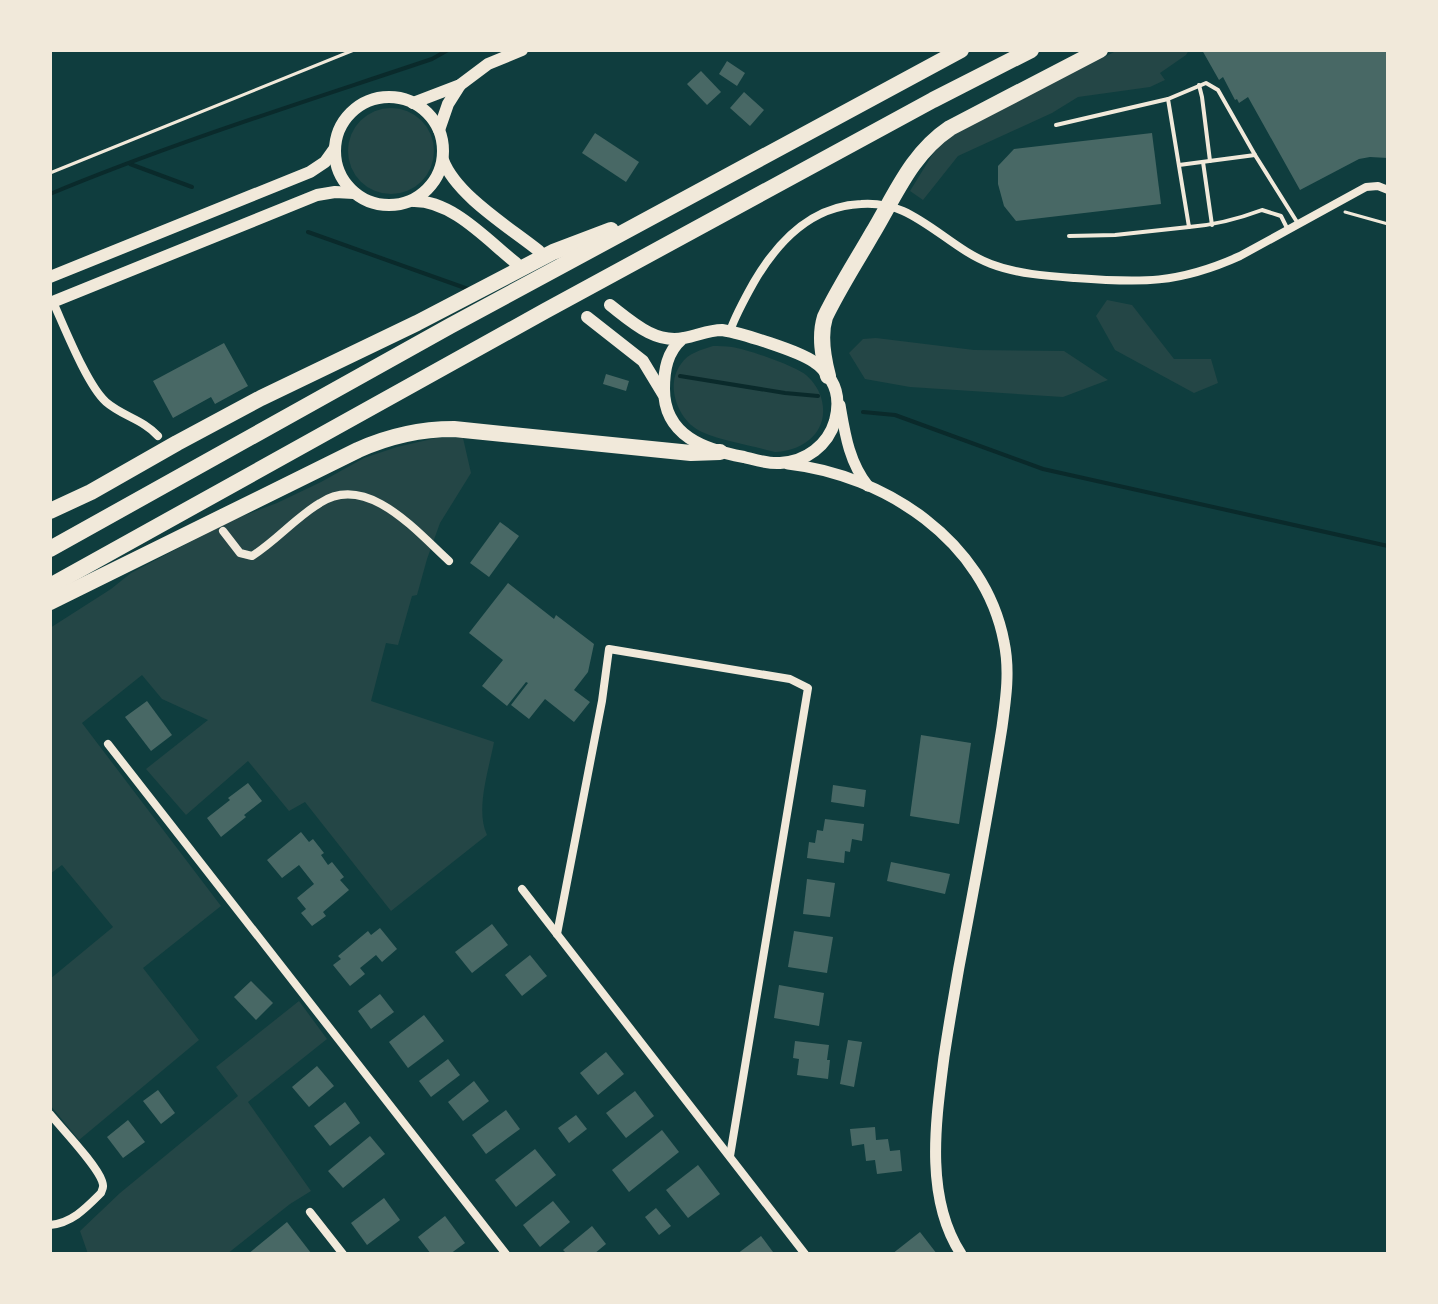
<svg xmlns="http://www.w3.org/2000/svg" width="1438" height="1304" font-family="Poppins,sans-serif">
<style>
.green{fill:#244646}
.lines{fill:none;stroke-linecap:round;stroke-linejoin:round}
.stream{stroke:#0a2a2b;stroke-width:4}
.building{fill:#486865}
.path{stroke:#f1e9da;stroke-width:3}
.service{stroke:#f1e9da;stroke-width:4}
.minor{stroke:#f1e9da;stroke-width:8}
.tertiary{stroke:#f1e9da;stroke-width:11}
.secondary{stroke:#f1e9da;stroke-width:12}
.motorway{stroke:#f1e9da;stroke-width:16}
</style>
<rect width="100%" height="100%" fill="#0f3d3e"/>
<g class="green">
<polygon points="1118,50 1189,50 1186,55 1160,73 1165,80 1150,87 1078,97 1052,113 958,156 923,200 910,191 942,139"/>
<circle cx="391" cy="151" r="43"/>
<polygon points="1107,300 1132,305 1174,359 1211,359 1218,383 1194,393 1115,350 1096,316"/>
<polygon points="876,338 974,350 1064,351 1108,380 1063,397 910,387 865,379 849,353 863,339"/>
<path d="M713 346C719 346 726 346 732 347 747 349 795 366 806 375 814 382 820 391 822 401 829 432 803 451 775 452 754 446 722 441 702 432 679 422 664 386 681 364 688 353 701 350 713 346Z"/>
<path d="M436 438H463L471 473 440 523 427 559 417 595 412 596 398 645 386 643 371 701 494 742C489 769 475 810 487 835L391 911 305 802 289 811 248 761 186 815 146 769 208 720 162 699 142 675 82 723 221 906 143 968 199 1040 79 1140 50 1105V979L113 927 62 865 50 874V628L111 589 131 573 232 520 277 503 321 482 364 458 397 447Z"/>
<polygon points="299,1001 327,1039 248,1102 311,1191 290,1204 227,1254 88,1254 80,1231 120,1193 238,1096 216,1067"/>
</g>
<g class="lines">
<g class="stream">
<polyline points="130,164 192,187"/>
<path d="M50 194C175 142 304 102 432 59L448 50"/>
<polyline points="308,232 468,289"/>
<polyline points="680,376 785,393 818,396"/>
<polyline points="863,412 895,415 1043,469 1388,546"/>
</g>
</g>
<g class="building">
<polygon points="1202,50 1388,50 1388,158 1370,157 1359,159 1300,190 1248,97 1239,103 1237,99 1235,100 1223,77 1219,80"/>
<polygon points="727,61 745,73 737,86 719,74"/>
<polygon points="701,71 721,92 707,105 687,84"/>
<polygon points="744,92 764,110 750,126 730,108"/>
<polygon points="595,133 639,162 626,182 582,153"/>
<polygon points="1152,133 1161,204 1016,221 1004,206 998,184 998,166 1014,149"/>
<polygon points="224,343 248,386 215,404 211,397 173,418 153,381"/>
<polygon points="606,374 629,381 626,391 603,384"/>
<polygon points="500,522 519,536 489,577 470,563"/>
<polygon points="508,583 554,619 556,615 594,644 588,672 574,690 590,702 574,722 545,699 529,719 511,705 528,683 526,682 507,706 482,686 503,660 469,633"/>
<polygon points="147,701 172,735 151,751 125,717"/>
<polygon points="921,735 971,743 959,824 910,816"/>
<polygon points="248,783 262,801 244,815 246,817 221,837 207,818 230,800 228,798"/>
<polygon points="833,785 866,790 864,807 831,802"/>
<polygon points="825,819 864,824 862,841 852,839 850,852 845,851 844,863 807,858 809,842 815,843 817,830 823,831"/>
<polygon points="301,832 309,842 313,839 324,853 321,855 328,865 332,862 344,877 340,880 349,890 323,912 326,916 312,926 301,913 306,909 297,898 314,884 299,865 282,878 267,860"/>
<polygon points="891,862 950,874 945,894 887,881"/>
<polygon points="807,879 835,883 830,917 803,914"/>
<polygon points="492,924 508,945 472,973 455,952"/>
<polygon points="380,928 397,949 382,962 376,955 360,968 365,974 350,986 333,965 341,959 338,956 368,931 371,935"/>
<polygon points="794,931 833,937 827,973 788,967"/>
<polygon points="530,955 547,976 522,996 505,975"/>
<polygon points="251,981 273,1003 256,1020 234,997"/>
<polygon points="779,985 824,993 819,1026 774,1018"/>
<polygon points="380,994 394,1012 371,1029 358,1011"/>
<polygon points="424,1015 444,1041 408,1068 389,1042"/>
<polygon points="848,1040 862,1042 854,1087 840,1084"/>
<polygon points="795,1041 829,1045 827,1060 830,1060 828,1079 797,1075 799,1059 793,1058"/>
<polygon points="606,1052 624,1074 598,1095 580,1073"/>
<polygon points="448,1059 460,1075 431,1097 419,1081"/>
<polygon points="317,1066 334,1086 309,1107 292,1087"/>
<polygon points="474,1081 489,1101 463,1121 448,1102"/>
<polygon points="158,1090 175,1113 161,1124 143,1101"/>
<polygon points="635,1091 654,1116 626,1138 606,1113"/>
<polygon points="345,1102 360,1123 330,1146 314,1126"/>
<polygon points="506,1110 520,1129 486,1154 472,1135"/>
<polygon points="576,1115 587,1129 569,1143 558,1128"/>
<polygon points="128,1120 145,1142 123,1158 107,1137"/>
<polygon points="875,1127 876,1140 888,1139 890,1151 900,1150 902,1171 877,1174 875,1160 866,1161 864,1144 852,1146 850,1129"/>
<polygon points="662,1130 679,1152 629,1192 612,1170"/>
<polygon points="370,1136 385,1154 343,1188 328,1171"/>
<polygon points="535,1149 556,1175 516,1207 495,1180"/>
<polygon points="698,1165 720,1194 688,1218 666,1190"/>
<polygon points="384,1198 400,1220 367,1245 351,1223"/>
<polygon points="553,1201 570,1222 540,1247 523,1225"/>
<polygon points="656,1208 671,1226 659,1235 645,1217"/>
<polygon points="445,1216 465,1243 450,1254 431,1254 418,1237"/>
<polygon points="287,1222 311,1253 309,1254 248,1254"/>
<polygon points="592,1226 606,1244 594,1254 567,1254 563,1250"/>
<polygon points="920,1232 937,1254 892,1254"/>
<polygon points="761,1236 773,1252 770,1254 737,1254"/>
</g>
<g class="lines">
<g class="path">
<polyline points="50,173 354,50"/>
<polyline points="1345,212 1388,224"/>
</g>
<g class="service">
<polyline points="1199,85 1202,97 1210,161"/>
<polyline points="1056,125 1168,99"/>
<polyline points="1203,162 1212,225"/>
<polyline points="1179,165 1255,155"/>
<path d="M1288 230 1281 216 1262 210C1238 219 1215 225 1189 227L1168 99 1206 83 1218 90 1255 155 1297 222"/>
<polyline points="1069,236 1115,235 1189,227"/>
</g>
<g class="minor">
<path d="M53 302C64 326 87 385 106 402 122 416 144 420 158 436"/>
<path d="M730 331C736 314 745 298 754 282 778 241 811 206 861 204 875 203 889 205 903 211 934 225 959 252 991 264 1017 274 1047 276 1075 278 1141 283 1178 284 1240 256L1366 187 1378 186 1388 190"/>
<path d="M223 531 240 553 252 556C276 541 295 518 320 503 367 472 417 532 449 561"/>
<polyline points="108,744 506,1254"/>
<polyline points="522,889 805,1254"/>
<polyline points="557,934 602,701 609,649 790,679 808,688 730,1156"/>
<path d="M50 1114C63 1130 96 1164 102 1181 104 1187 103 1187 101 1193 86 1208 72 1223 50 1225"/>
<polyline points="310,1212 343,1254"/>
</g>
<g class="tertiary">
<path d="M840 405C845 434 849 462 868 486"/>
<path d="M788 464C885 475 985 541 1004 642 1010 670 1006 698 1002 727 992 791 980 855 968 919 959 965 951 1011 944 1057 936 1120 924 1197 961 1254"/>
</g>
<g class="secondary">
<circle cx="389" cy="151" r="54"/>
<polyline points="413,103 460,85 488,64 522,50"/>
<polyline points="439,130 448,104 460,85"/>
<path d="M443 160C456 195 509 227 539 251"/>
<path d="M413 201C452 200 487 240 516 263"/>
<polyline points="50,277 310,172 325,162 335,148"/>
<polyline points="50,303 317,195 335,192 354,193"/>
<path d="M610 305C632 322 655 344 684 338 697 336 708 330 722 330 741 333 799 351 814 362 821 366 827 374 831 380 839 393 839 406 835 421 828 445 806 462 780 463 768 464 756 460 744 457 705 450 664 436 664 389 664 370 667 352 682 339"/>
<polyline points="587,317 643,361 663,394"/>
</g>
<g class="motorway">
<path d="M828 376C823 357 819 336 825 317 839 288 856 262 872 234 895 196 911 154 950 128L1100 50"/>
<polyline points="50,511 91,492 177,443 261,398 417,323 553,252 611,230"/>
<polyline points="50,549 450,326 961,50"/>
<polyline points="50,586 545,311 933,100 1031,50"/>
<path d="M50 602 358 450C389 436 420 429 454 429L691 453 720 452"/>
</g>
</g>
<rect width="1438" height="1304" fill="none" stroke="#f1e9da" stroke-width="104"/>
</svg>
